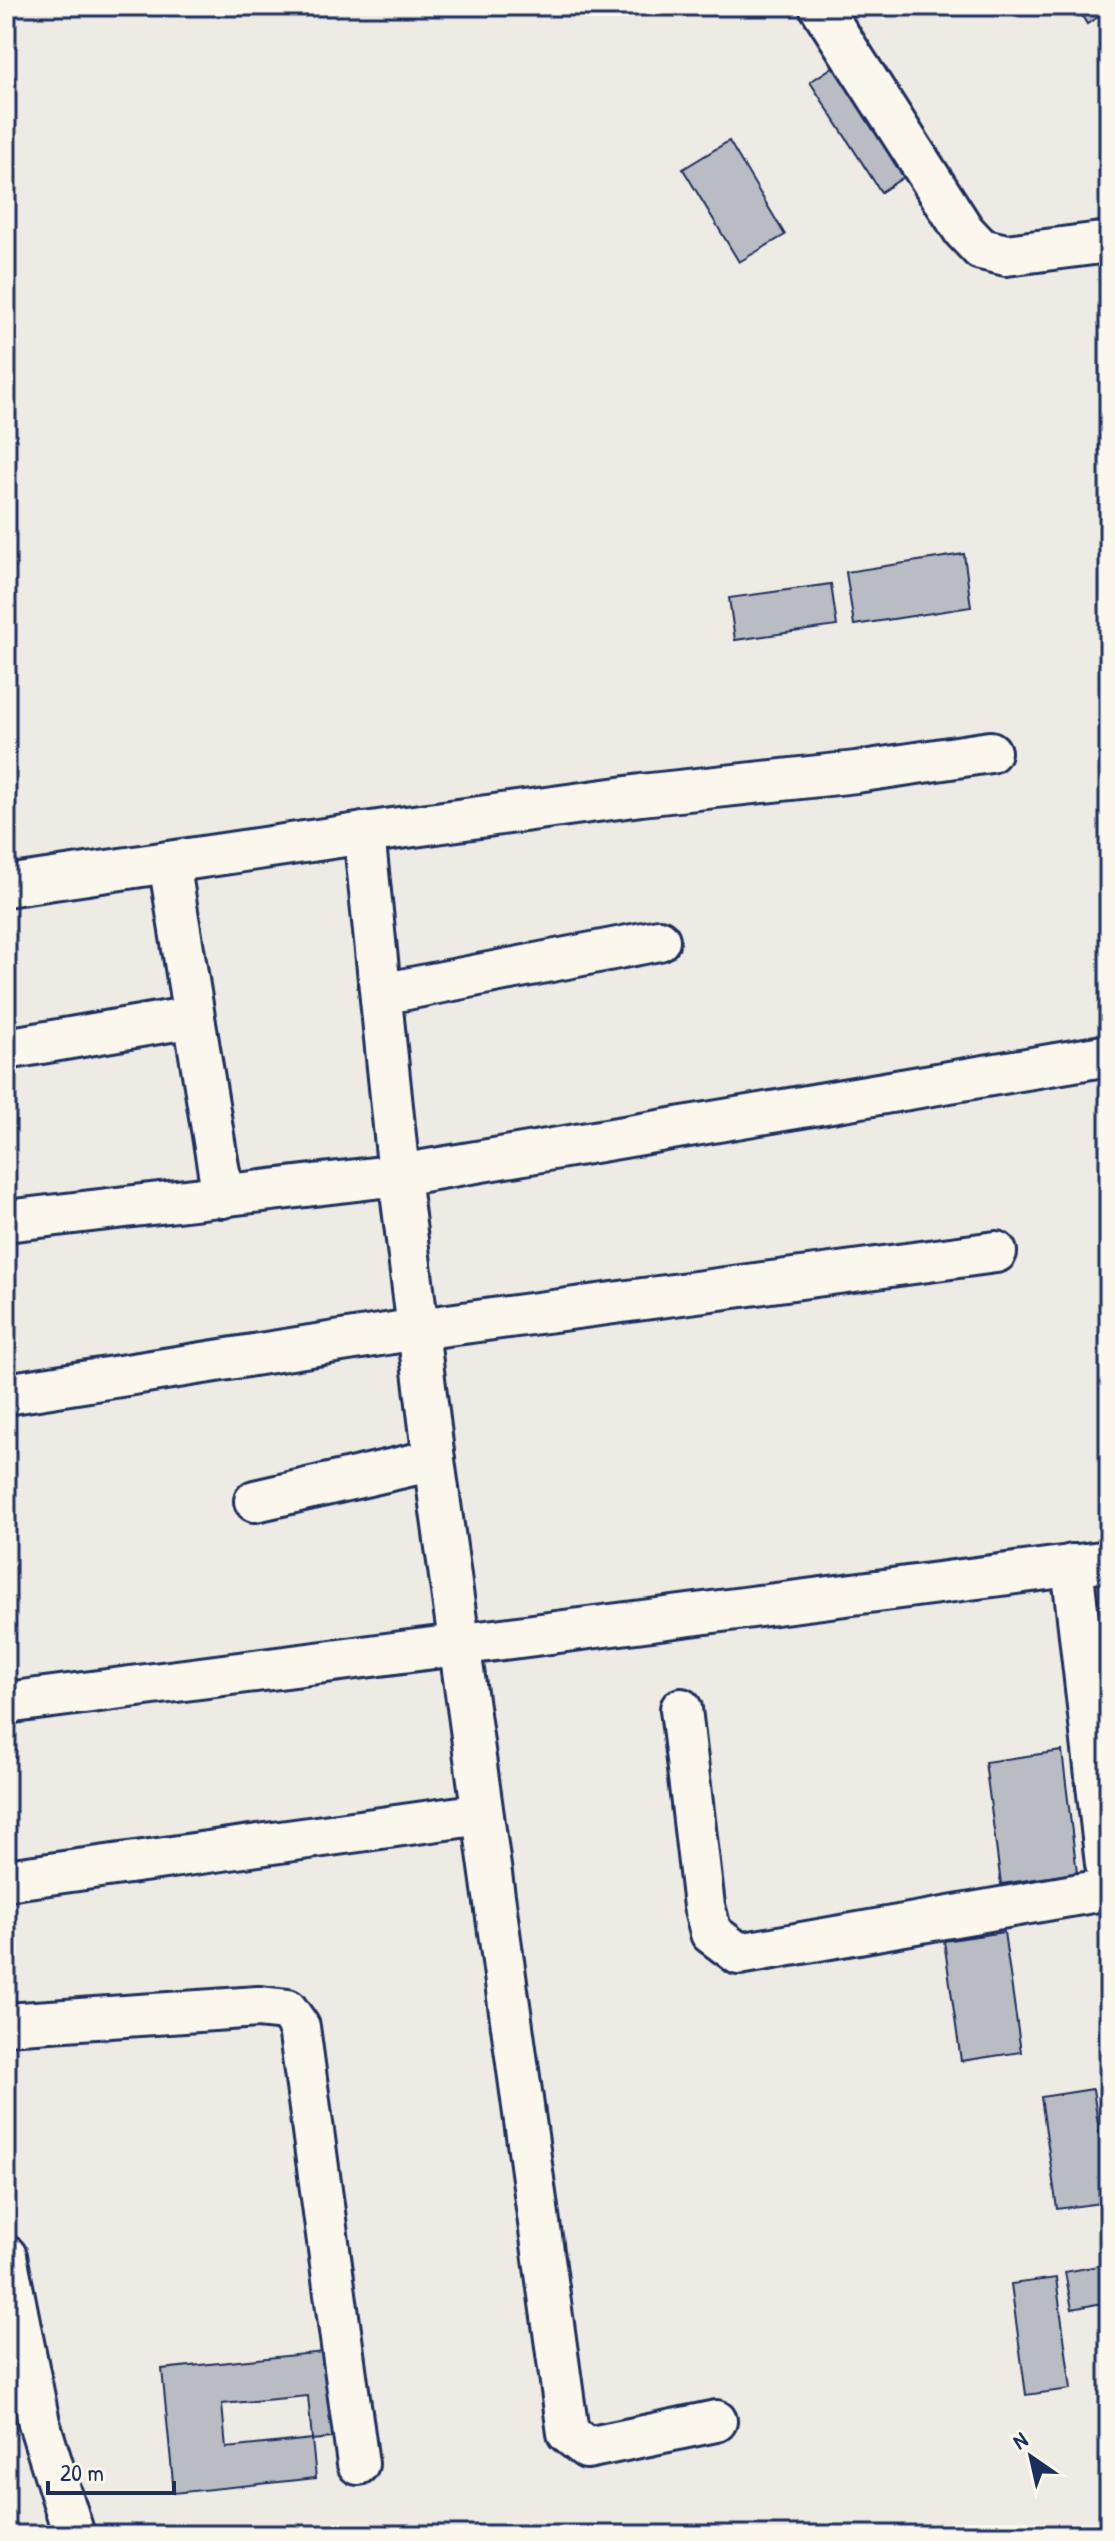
<svg xmlns="http://www.w3.org/2000/svg" width="1115" height="2541" font-family="'Patrick Hand',sans-serif">
<style>
.building{fill:#b9bcc3;stroke:#1b2f5e;stroke-width:2;fill-rule:evenodd}
.lines{fill:none;stroke-linecap:round;stroke-linejoin:round}
.street-casing{stroke:#1b2f5e;stroke-width:46}
.street{stroke:#fbf7ec;stroke-width:40}
</style>
<rect width="100%" height="100%" fill="#eeebe4"/>
<filter id="ink" filterUnits="userSpaceOnUse"><feTurbulence type="fractalNoise" baseFrequency=".0125" numOctaves="2"/><feDisplacementMap in="SourceGraphic" scale="16" xChannelSelector="R" yChannelSelector="G"/><feConvolveMatrix kernelMatrix="1 2 1 2 8 2 1 2 1" color-interpolation-filters="sRGB"/></filter>
<g filter="url(#ink)">
<g class="building">
<polygon points="1076,6 1109,6 1109,10 1087,24"/>
<polygon points="845,59 916,169 881,192 810,82"/>
<polygon points="729,141 785,235 739,262 683,169"/>
<polygon points="964,554 971,607 854,625 846,572"/>
<polygon points="831,584 837,626 735,640 729,598"/>
<polygon points="1062,1751 1077,1873 1001,1884 985,1762"/>
<polygon points="1004,1932 1021,2052 961,2061 944,1941"/>
<polygon points="1093,2089 1109,2202 1057,2209 1041,2097"/>
<polygon points="1109,2264 1109,2312 1107,2302 1072,2309 1065,2272"/>
<polygon points="1056,2278 1071,2389 1026,2395 1011,2284"/>
<path d="M333 2351 342 2437 312 2440 316 2478 174 2493 162 2369ZM308 2396 312 2439 226 2448 222 2404Z"/>
</g>
<g class="lines">
<defs>
<g id="street">
<polyline points="820,6 964,231 981,249 1006,255 1109,242"/>
<polyline points="364,833 399,1175 434,1460 568,2433 587,2448 716,2421"/>
<polyline points="169,862 223,1197"/>
<polyline points="6,886 392,829 641,795 856,772 990,752"/>
<polyline points="381,994 659,940"/>
<polyline points="6,1049 193,1017"/>
<polyline points="6,1221 399,1175 1109,1055"/>
<polyline points="6,1394 418,1329 996,1252"/>
<polyline points="255,1501 434,1460"/>
<polyline points="1072,1565 1106,1864 1109,1873"/>
<polyline points="6,1703 1109,1561"/>
<polyline points="681,1709 704,1906 711,1933 739,1954 1109,1889"/>
<polyline points="6,1880 482,1814"/>
<polyline points="6,2024 258,2007 287,2010 299,2027 358,2464"/>
<polyline points="6,2256 39,2423 74,2535"/>
</g>
</defs>
<use href="#street" class="street-casing"/>
<use href="#street" class="street"/>
</g>
</g>
<rect width="1115" height="2541" fill="none" stroke="#fbf7ec" stroke-width="32"/>
<rect x="16" y="16" width="1083" height="2509" fill="none" stroke="#1b2f5e" stroke-width="3" filter="url(#ink)"/>
<g transform="translate(1031 2457) rotate(326)" stroke="#fbf7ec" stroke-width="6" paint-order="stroke">
<path d="M0-6L14 30L0 20L-14 30Z" fill="#1b2f5e"/>
<text y="-12" font-size="22" font-weight="bold" text-anchor="middle" fill="#1b2f5e">N</text>
</g>
<path d="M48 2481v12h126v-12" fill="none" stroke="#1b2f5e" stroke-width="4"/>
<text x="60" y="2481" font-size="24" fill="#1b2f5e" stroke="#fbf7ec" stroke-width="6" paint-order="stroke">20 m</text>
</svg>
